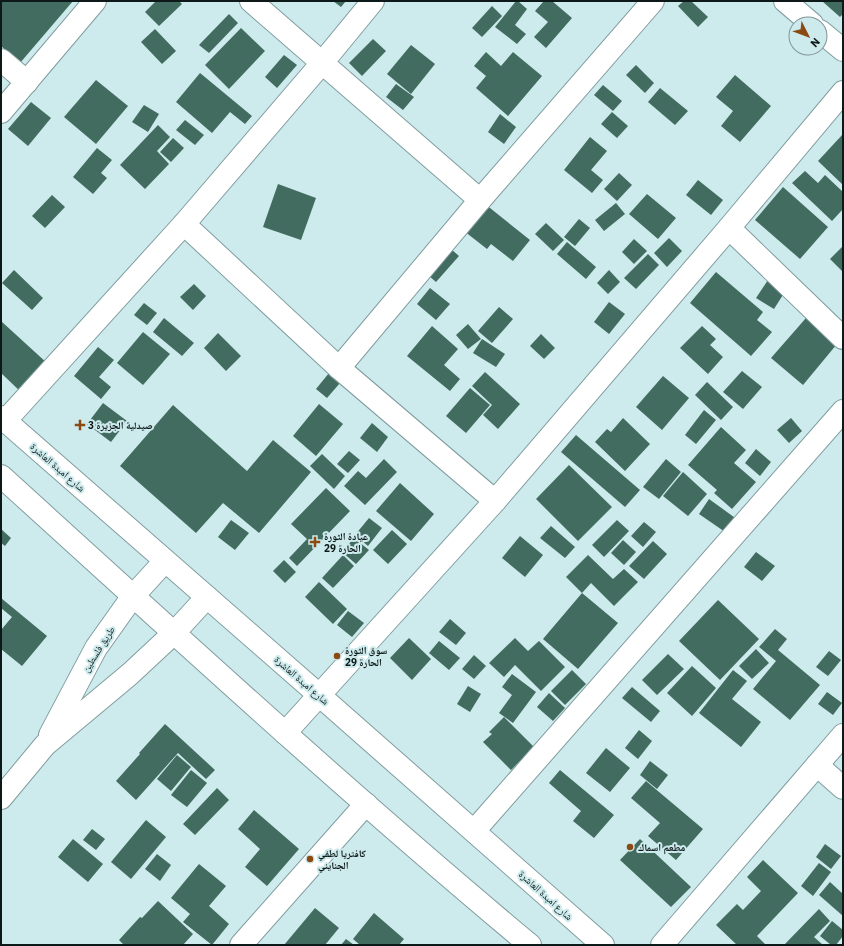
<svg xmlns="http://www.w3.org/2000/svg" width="844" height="946" font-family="'IBM Plex Sans','Noto Naskh Arabic',sans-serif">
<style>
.building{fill:#426c5f}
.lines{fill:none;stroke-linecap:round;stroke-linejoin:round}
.street-casing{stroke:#819d9f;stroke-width:24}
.secondary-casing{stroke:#819d9f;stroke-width:24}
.street{stroke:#fff;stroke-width:22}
.secondary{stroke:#fff;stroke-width:22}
.poi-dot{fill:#8a4a11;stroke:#cdeaec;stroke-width:1.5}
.labels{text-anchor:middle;stroke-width:4;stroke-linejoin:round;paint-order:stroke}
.poi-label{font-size:10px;font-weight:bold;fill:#0d1819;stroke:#cdeaec;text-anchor:start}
.street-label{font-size:10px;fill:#0d1819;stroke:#cdeaec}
</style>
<rect width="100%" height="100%" fill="#cdeaec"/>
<g class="building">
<polygon points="1,1 73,1 20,63 1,46"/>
<polygon points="156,1 179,1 182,4 159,26 145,12"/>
<polygon points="333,1 346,1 341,7"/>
<polygon points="516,1 518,1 527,9 515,25 526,34 517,44 495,27"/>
<polygon points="544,1 552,1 572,18 546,48 534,37 548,22 535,11"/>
<polygon points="684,1 691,1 708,17 698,27 678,6"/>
<polygon points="822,1 843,1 843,14 840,17"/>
<polygon points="492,6 502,16 482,37 472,28"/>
<polygon points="229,14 238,23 209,53 199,45"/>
<polygon points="241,28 265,51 229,89 205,65"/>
<polygon points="155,29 176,51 162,64 141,42"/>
<polygon points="373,39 386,51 362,76 349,63"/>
<polygon points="411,45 435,64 411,94 387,74"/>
<polygon points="486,52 501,66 513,52 542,76 508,116 476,88 486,76 474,66"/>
<polygon points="284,55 297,65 277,88 265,77"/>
<polygon points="636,65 654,83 645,93 626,75"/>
<polygon points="200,73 252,116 245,124 230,112 212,133 176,102"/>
<polygon points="735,75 771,106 740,142 721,126 733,111 716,97"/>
<polygon points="96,80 128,106 96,144 64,117"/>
<polygon points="396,84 414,97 403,110 386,97"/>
<polygon points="603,85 622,101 613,111 594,95"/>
<polygon points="660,88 688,111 675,125 648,102"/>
<polygon points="31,102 51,118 28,146 8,129"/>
<polygon points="144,105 159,114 148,132 132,122"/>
<polygon points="612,112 628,126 617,138 601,124"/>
<polygon points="500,114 516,127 504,144 488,132"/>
<polygon points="185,120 204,135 195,145 176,130"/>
<polygon points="158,125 170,137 157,151 169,164 145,189 120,165"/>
<polygon points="843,134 843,185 818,161"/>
<polygon points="590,137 607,151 591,170 603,180 592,193 564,170"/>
<polygon points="173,138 184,148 171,162 160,152"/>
<polygon points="97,148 112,160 101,173 107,178 93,194 73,177"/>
<polygon points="805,171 818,183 825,175 843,192 843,209 832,221 792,183"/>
<polygon points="619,173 632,185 617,201 604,189"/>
<polygon points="698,180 723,200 711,215 686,195"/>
<polygon points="278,184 316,198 301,240 263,227"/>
<polygon points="783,187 828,227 800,259 755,220"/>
<polygon points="647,194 676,218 658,239 629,214"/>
<polygon points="52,195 65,207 45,228 32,216"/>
<polygon points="616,203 625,214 604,231 595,220"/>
<polygon points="485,204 530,240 513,261 491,244 487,249 464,231"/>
<polygon points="579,219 590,228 575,246 564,237"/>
<polygon points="546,223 564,240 553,251 535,234"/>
<polygon points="669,238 682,251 667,267 654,253"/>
<polygon points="634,239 647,251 634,264 622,252"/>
<polygon points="567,242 596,267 586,279 557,254"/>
<polygon points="444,243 459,256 436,282 421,269"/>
<polygon points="843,246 843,272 830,259"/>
<polygon points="648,254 659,265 636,289 624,278"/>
<polygon points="14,270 43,298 32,310 2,283"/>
<polygon points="609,270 620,282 608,294 597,283"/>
<polygon points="716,272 763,312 757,320 772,332 751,356 690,303"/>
<polygon points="768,280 786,290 774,309 756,298"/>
<polygon points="194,284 206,296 193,310 180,297"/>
<polygon points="430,288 450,304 436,320 417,304"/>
<polygon points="609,302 625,314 609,334 594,322"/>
<polygon points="144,303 157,313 147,325 134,315"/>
<polygon points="499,307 513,319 492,343 478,331"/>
<polygon points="164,318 194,343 182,356 153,332"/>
<polygon points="806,318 837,344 803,385 771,358"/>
<polygon points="1,321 48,364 22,393 1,373"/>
<polygon points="468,324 481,339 468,349 456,335"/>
<polygon points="432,326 458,349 444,365 460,379 450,391 407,356"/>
<polygon points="702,326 716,339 710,345 723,357 708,374 680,348"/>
<polygon points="143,332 170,354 143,385 117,363"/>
<polygon points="218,333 241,356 226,371 204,348"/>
<polygon points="541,334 555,348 544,359 530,346"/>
<polygon points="482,339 505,354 496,367 473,353"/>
<polygon points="98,347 114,360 99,377 111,387 101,399 74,376"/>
<polygon points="742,371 762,387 743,409 723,392"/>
<polygon points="485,372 520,404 498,429 483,415 492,405 472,386"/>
<polygon points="329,373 340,383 327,398 316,389"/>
<polygon points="663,376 689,398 662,430 636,407"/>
<polygon points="707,382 733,407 721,420 695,395"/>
<polygon points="470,388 490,405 466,433 446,416"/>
<polygon points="103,403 127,421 111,442 87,424"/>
<polygon points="319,404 343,424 316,456 293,436"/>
<polygon points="173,405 247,471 273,440 311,472 259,533 223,503 196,533 120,466"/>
<polygon points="704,410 716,420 696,444 685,435"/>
<polygon points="623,418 650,444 625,471 595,442 607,429 611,432"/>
<polygon points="791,418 802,431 789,443 777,430"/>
<polygon points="372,423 388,437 377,452 360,438"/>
<polygon points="721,427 746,450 734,463 756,482 732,509 714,493 717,490 688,465"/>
<polygon points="576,435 640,490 625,507 561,452"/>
<polygon points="756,449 771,462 760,476 745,463"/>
<polygon points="349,451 360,460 348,473 337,464"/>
<polygon points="322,454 345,476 334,489 310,466"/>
<polygon points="384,459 397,472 365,505 344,486 358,471 366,478"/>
<polygon points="666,459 681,472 659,499 643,487"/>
<polygon points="569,465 612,507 578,541 536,499"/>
<polygon points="683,472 707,494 688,516 663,496"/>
<polygon points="400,483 434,514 411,541 376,511"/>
<polygon points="326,488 350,511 297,566 289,558 307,539 291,524"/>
<polygon points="709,499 738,520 728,534 699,514"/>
<polygon points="369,518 382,528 368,546 355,535"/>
<polygon points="231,520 249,533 235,550 218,537"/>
<polygon points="617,520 629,531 604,557 592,545"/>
<polygon points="644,522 656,532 643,547 631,536"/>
<polygon points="551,526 575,547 565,558 540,538"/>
<polygon points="1,529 11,538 5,546 1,543"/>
<polygon points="392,530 407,544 388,564 373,550"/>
<polygon points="520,536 543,555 525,577 502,558"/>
<polygon points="354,538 369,550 356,564 342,552"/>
<polygon points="623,540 636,552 624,565 611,553"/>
<polygon points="653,541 667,554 644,579 629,566"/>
<polygon points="756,552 775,566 762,581 744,567"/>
<polygon points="343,555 354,566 333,588 322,578"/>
<polygon points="588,555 613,579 624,569 638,582 614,606 591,583 582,593 618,623 578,669 543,639 582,593 566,577"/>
<polygon points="284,560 296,572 285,583 273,571"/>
<polygon points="319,582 347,609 333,624 305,597"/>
<polygon points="1,598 47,636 22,666 1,649 1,630 12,617 1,608"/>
<polygon points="718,600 759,639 720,680 679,641"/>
<polygon points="348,611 364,623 352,637 337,625"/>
<polygon points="450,619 466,633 456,645 439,632"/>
<polygon points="775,629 787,639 778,650 820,685 790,720 753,689 776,661 759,647"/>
<polygon points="409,638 431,659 412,680 390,658"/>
<polygon points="515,638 528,651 539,641 565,667 541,691 515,665 504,677 489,663"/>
<polygon points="439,641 460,658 449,670 429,653"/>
<polygon points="756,649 769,663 752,679 739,666"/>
<polygon points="829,651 841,660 828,676 816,667"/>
<polygon points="668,654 684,669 657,695 642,680"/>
<polygon points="474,655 486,666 474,679 462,669"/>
<polygon points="692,666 716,688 692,716 667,693"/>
<polygon points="572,670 586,684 565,705 551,691"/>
<polygon points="733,670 747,681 732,699 761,722 741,747 699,713"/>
<polygon points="512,674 536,692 513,723 499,713 512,695 502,687"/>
<polygon points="468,686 481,694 470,712 457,704"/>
<polygon points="632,687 660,711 651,722 622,698"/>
<polygon points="827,692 842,703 833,715 818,704"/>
<polygon points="549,693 565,708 553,721 537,707"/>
<polygon points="504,717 534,747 511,770 483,742 492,734 489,732"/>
<polygon points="165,724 215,770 206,779 178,753 136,800 116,781 140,754 139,753"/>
<polygon points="639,730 652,741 638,759 625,748"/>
<polygon points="606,748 630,768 610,792 586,773"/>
<polygon points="177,755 191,767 171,791 157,779"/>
<polygon points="650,761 668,775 657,789 640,775"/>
<polygon points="191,770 207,783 187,807 171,795"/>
<polygon points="560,770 614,815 594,838 573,821 581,811 549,783"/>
<polygon points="646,781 703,829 676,860 648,836 660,823 631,798"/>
<polygon points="217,788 229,800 195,835 183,824"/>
<polygon points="254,810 299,849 267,886 245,867 260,849 238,829"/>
<polygon points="146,820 166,837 131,879 111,862"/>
<polygon points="92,829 105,839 96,850 83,840"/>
<polygon points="73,839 103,864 88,882 58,857"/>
<polygon points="640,839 691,887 671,907 620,860"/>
<polygon points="825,844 841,856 831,869 816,857"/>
<polygon points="157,854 171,865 160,881 145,869"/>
<polygon points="763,860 798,893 757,936 766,945 737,945 716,925 737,904 743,910 761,891 747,877"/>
<polygon points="819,863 831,872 813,896 801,886"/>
<polygon points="199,864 226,886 209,906 229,924 212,945 183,922 190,914 171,898"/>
<polygon points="830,882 843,894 843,916 819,895"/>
<polygon points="158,901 193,934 183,945 124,945 119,940 140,917 142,918"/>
<polygon points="315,908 339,928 325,945 284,945"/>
<polygon points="819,909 830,921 814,937 823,945 784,945"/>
<polygon points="374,913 404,939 399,945 360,945 353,939"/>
<polygon points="832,921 843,930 843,936 836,945 831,945 820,936"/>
<polygon points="346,939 354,945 341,945"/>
</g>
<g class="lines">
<defs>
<g id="street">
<polyline points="251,1 480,200"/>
<polyline points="785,1 812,24"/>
<polyline points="820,31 843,50"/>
<polyline points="1,60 27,82"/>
<polyline points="1,112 95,1"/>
<polyline points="184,224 339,368 495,501"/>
<polyline points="729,228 843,338"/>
<polyline points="339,368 480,200 653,1"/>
<polyline points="5,421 184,224 322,63 373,1"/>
<polyline points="285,733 495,501 729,228 843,92"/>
<polyline points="817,765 843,788"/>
<polyline points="474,831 843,411"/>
<polyline points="241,945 366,804"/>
<polyline points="662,945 843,735"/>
</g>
<g id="secondary">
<polyline points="1,417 319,695 603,945"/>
<path d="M1 476C175 634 349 794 530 945"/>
<polyline points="50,735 96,648 133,596 165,561"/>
<polyline points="1,798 45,745 130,674 174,633 207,597"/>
</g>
</defs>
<use href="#street" class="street-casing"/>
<use href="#secondary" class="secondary-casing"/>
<use href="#street" class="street"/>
<use href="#secondary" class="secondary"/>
</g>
<g class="poi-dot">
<path d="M78 419h4v4h4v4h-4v4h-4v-4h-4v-4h4z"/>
<path d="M313 536h4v4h4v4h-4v4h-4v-4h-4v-4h4z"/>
<circle cx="337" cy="656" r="4"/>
<circle cx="630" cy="847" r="4"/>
<circle cx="310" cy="859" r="4"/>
</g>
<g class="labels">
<g class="poi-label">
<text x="88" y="429">صيدلية الجزيرة 3</text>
<text x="324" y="540">عيادة الثورة<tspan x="324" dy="12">الحارة 29</tspan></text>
<text x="345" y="654">سوق الثورة<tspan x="345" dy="12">الحارة 29</tspan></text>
<text x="638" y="851">مطعم اسماك</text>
<text x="318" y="857">كافتريا لطفي<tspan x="318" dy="12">الجنايني</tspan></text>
</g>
<g class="street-label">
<text transform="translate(58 467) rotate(41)" y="4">شارع امبدة العاشرة</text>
<text transform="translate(98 649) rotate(-58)" y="4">طريق فلسطين</text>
<text transform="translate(302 680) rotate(41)" y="4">شارع امبدة العاشرة</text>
<text transform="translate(546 895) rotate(42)" y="4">شارع امبدة العاشرة</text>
</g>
</g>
<rect width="844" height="946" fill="none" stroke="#0d1819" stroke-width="4"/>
<g transform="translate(808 36) rotate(132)"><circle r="19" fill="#cdeaec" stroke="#809698"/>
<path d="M0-3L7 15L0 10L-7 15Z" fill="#8a4a11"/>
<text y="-6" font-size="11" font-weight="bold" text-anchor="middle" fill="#0d1819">N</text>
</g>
</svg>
